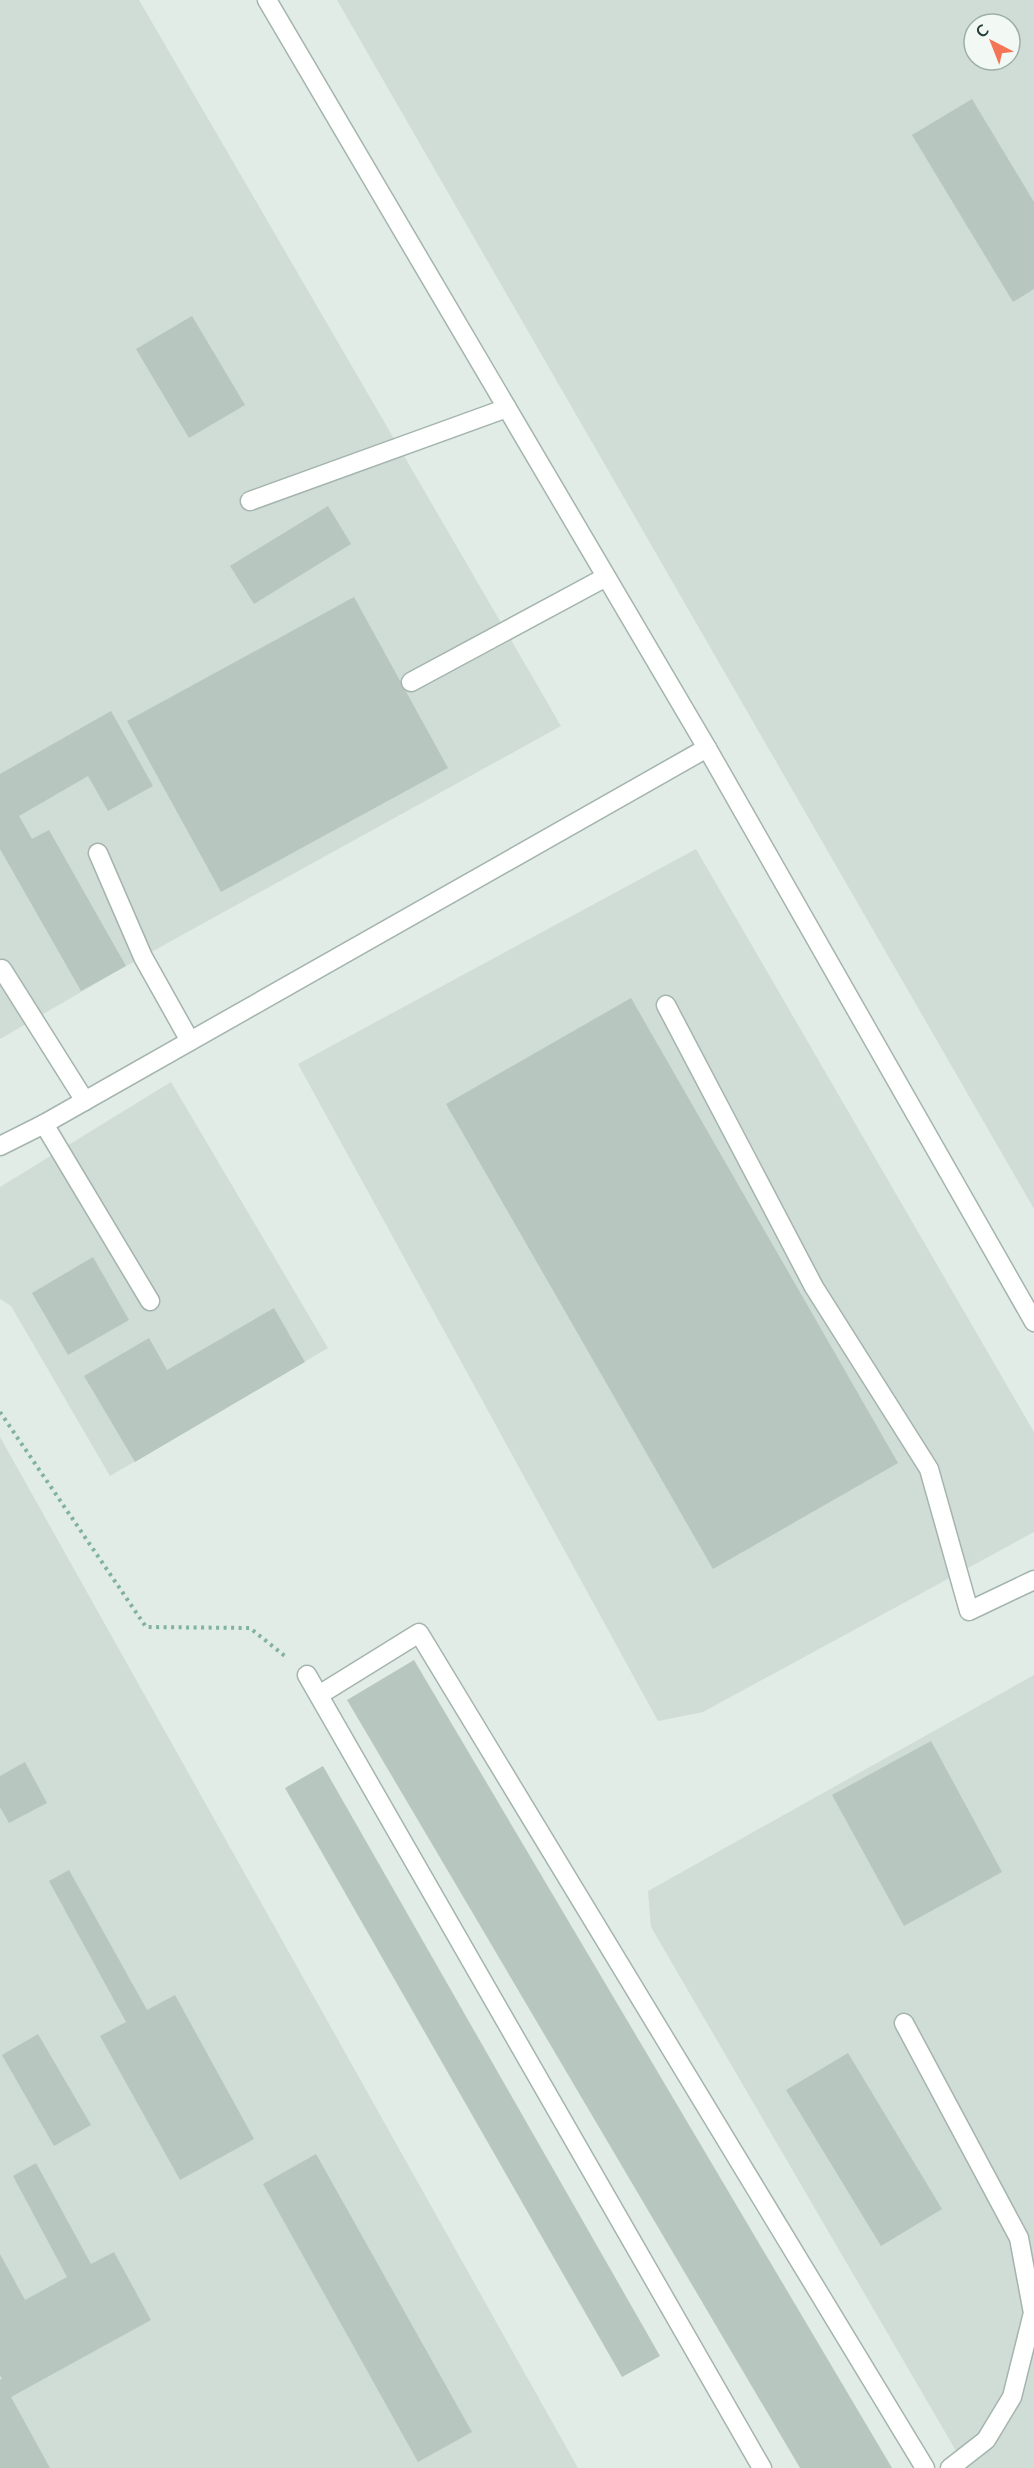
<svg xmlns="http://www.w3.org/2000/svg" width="1034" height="2468" font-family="Lato,sans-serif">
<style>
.built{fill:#d0dcd6;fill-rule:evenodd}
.building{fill:#b7c7c0}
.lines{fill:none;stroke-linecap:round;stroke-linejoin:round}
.minor-casing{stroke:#a4b4ae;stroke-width:21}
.path{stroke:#81b19f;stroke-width:4;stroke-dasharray:3 4.5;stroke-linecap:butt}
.minor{stroke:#fff;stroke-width:18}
</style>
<rect width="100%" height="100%" fill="#e1ece7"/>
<g class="built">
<polygon points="0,0 139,0 561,726 126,966 0,1039"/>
<path d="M337 0H1034V1209ZM974 24H1010V60H974Z"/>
<polygon points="696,849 1034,1432 1034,1532 703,1712 658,1721 298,1064"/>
<polygon points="171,1082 328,1348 110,1476 11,1306 0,1299 0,1187"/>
<polygon points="0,1437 578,2468 0,2468"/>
<polygon points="1034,1675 1034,2468 966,2468 651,1927 648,1891"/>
</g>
<g class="building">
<polygon points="972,99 1034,202 1034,289 1013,302 912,135"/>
<polygon points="192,316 245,405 189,438 136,349"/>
<polygon points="328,506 351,544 254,604 230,566"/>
<polygon points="354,597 448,768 221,892 127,721"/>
<polygon points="111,711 153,786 108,811 88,776 19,816 32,839 49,830 126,966 81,991 0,849 0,774"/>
<polygon points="631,998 898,1463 713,1569 446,1104"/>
<polygon points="93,1257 129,1320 68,1355 32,1293"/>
<polygon points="274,1308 305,1362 135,1462 84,1376 149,1338 167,1370"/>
<polygon points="414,1660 892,2468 800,2468 347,1700"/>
<polygon points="931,1741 1002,1872 904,1926 832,1795"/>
<polygon points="25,1762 47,1803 9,1823 0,1807 0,1776"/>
<polygon points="323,1766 660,2356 622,2377 285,1788"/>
<polygon points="69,1870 147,2010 175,1995 254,2139 180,2180 100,2036 126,2022 49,1881"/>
<polygon points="38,2034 91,2125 54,2146 2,2055"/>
<polygon points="848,2053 942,2209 881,2246 786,2090"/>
<polygon points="316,2154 472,2432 418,2462 263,2184"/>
<polygon points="36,2163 91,2264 114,2252 151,2320 11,2397 50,2468 0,2468 0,2380 2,2379 0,2375 0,2254 25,2300 67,2277 13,2176"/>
</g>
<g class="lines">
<defs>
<g id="minor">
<polyline points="267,0 707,748 1034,1322"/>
<polyline points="250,501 507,408"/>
<polyline points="411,682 606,577"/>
<polyline points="98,853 143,957 190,1041"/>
<polyline points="2,969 85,1101"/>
<polyline points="666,1005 814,1287 929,1469 969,1611 1034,1580"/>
<polyline points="44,1124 150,1301"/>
<polyline points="0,1146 44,1124 707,748"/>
<polyline points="307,1675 762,2468"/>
<polyline points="319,1695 419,1633 925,2468"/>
<polyline points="904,2023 1019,2238 1033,2313 1012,2397 986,2440 950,2468"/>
</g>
</defs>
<use href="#minor" class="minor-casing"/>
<polyline class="path" points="0,1412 146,1627 250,1628 286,1657"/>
<use href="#minor" class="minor"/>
</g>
<g transform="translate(992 42) rotate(318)"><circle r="28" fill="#f2f9f5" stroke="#9eaea8" stroke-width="1.5"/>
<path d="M0-4.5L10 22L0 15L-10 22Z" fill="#f57557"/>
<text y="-9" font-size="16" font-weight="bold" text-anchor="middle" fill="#213d34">С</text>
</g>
</svg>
